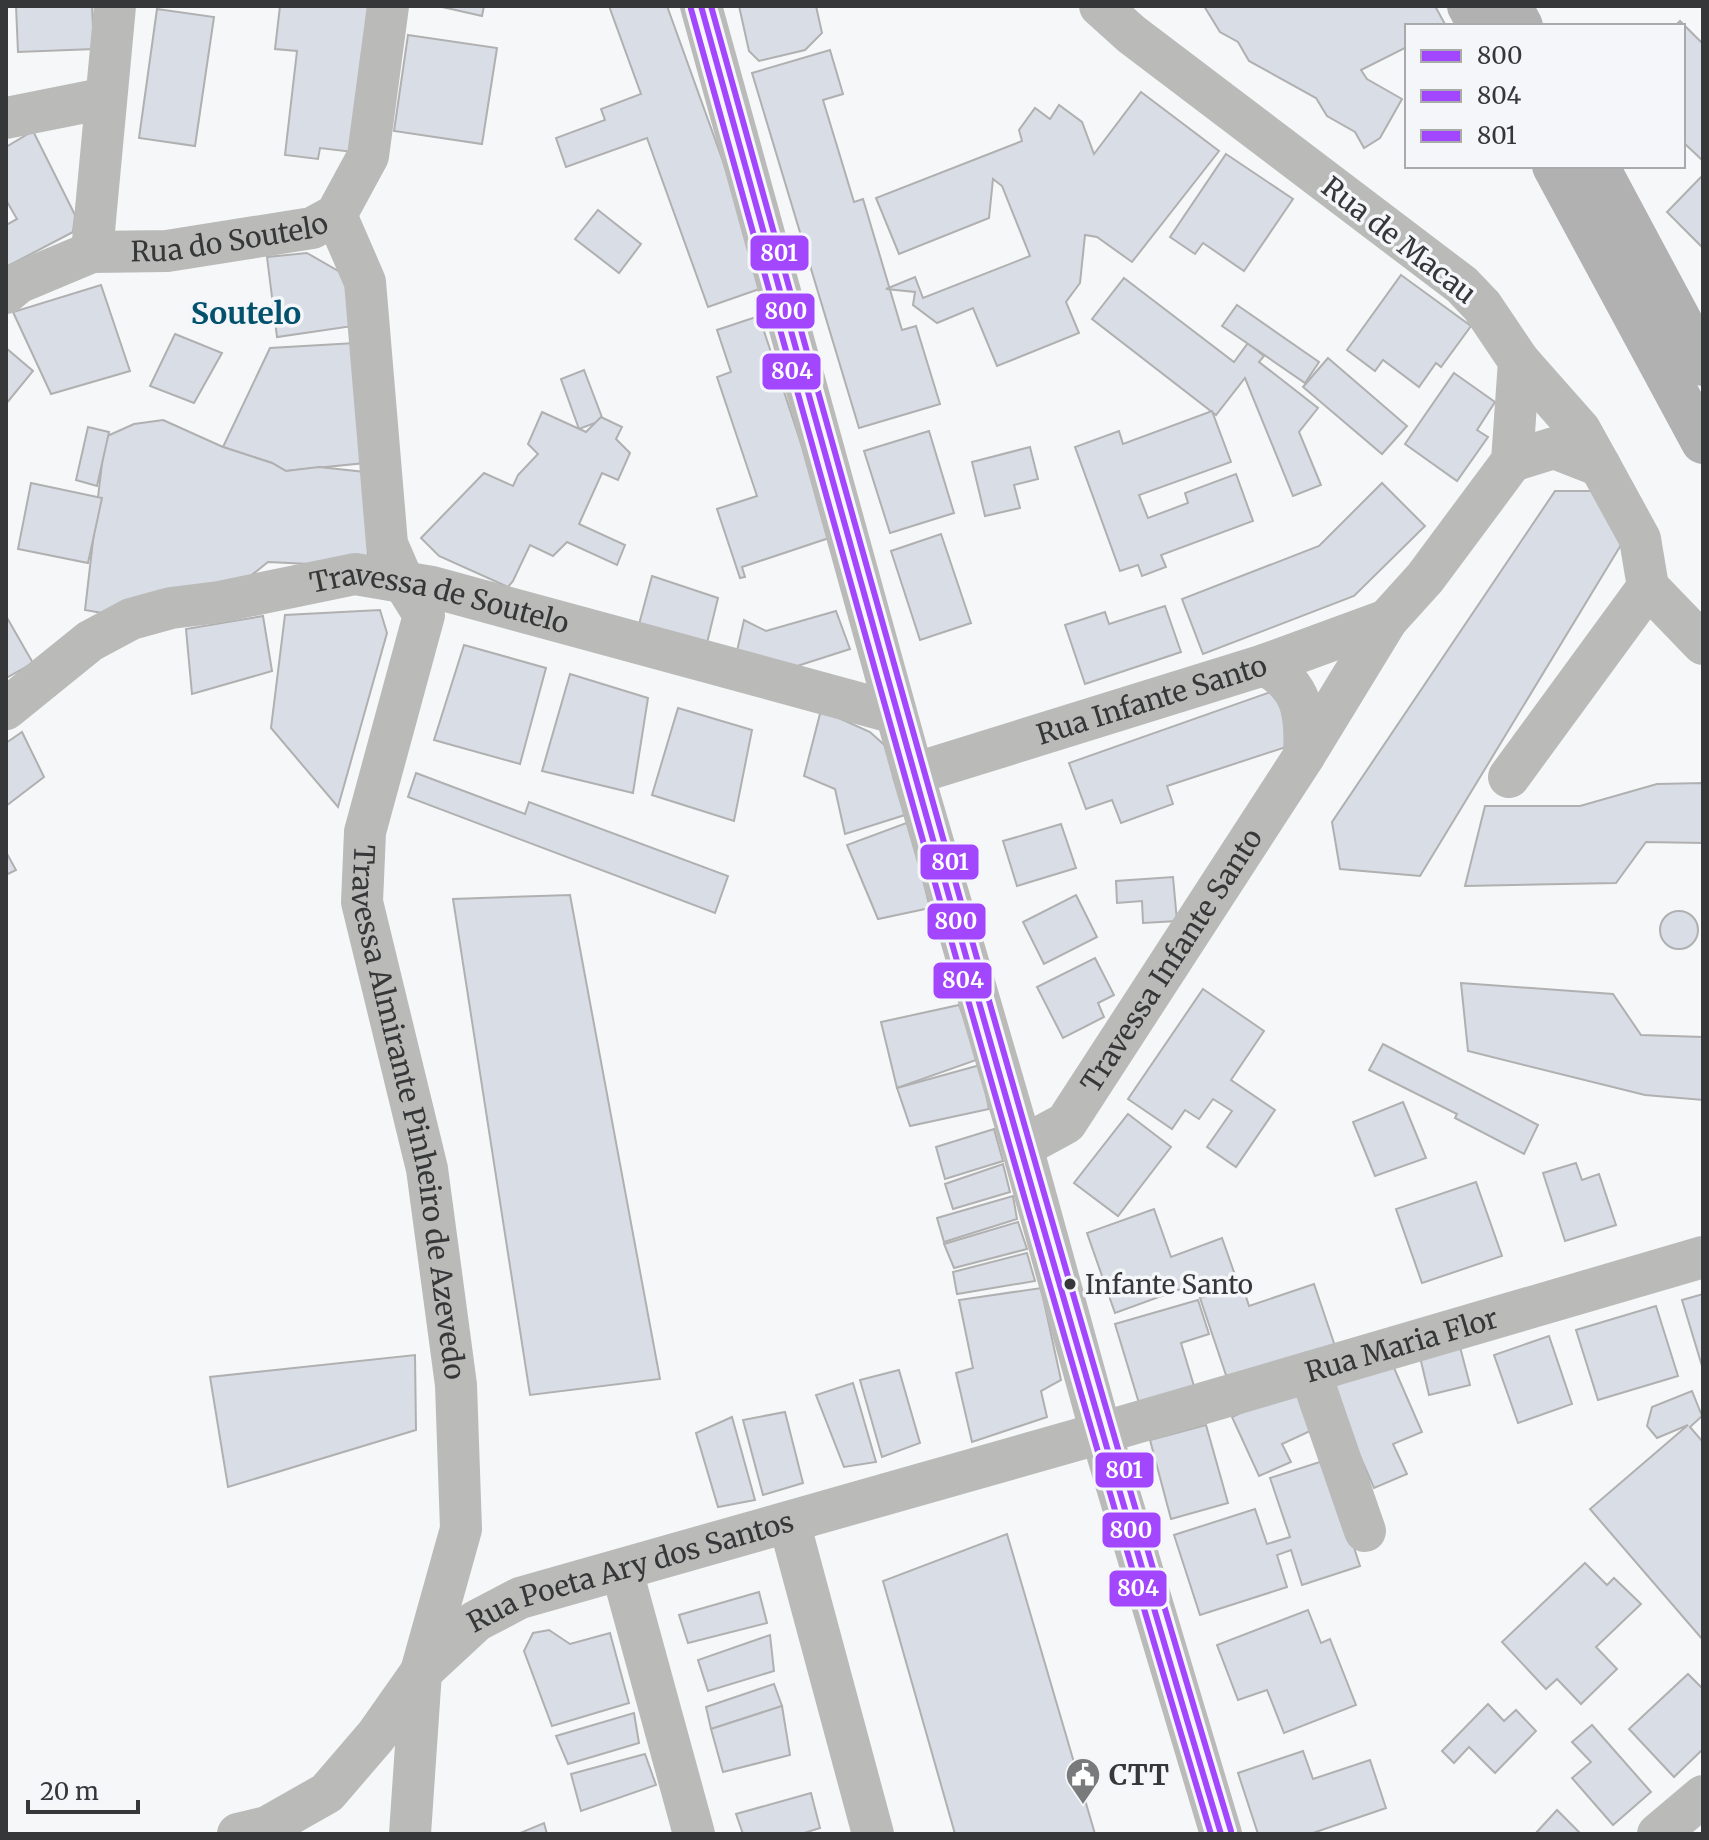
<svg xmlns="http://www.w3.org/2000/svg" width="1709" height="1840" font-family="Merriweather,serif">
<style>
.building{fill:#d9dde6;stroke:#b0b0b1;stroke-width:2}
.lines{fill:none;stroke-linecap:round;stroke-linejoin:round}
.minor{stroke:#babab9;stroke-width:42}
.major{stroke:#b1b1b2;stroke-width:44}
.bus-1-casing{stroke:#f5f6f9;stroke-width:12}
.bus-2-casing{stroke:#f5f6f9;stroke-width:12}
.bus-3-casing{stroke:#f5f6f9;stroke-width:12}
.bus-1{stroke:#a347ff;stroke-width:6}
.bus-2{stroke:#a347ff;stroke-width:6}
.bus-3{stroke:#a347ff;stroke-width:6}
.bus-dot{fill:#363738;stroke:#f5f6f9;stroke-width:3}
.labels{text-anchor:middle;stroke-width:7;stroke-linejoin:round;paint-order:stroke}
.bus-label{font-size:26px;fill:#363738;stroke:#f5f6f9;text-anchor:start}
.street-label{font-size:28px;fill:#363738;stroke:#f5f6f9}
.poi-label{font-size:28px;font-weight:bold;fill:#363738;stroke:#f5f6f9;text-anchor:start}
.neighbourhood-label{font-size:30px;font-weight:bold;fill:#02526d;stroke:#f5f6f9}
.line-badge{stroke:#f5f6f9;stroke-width:3}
.badge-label{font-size:22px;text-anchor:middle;font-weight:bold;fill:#fff}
</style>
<rect width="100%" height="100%" fill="#f6f7f8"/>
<g class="building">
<polygon points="16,6 92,6 94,49 18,52"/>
<polygon points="280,6 370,6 353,152 320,148 318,159 285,155 297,51 275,49"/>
<polygon points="438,6 484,6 482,16"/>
<polygon points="609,6 667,6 768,286 708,307 647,138 566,167 556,138 605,120 601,109 641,94"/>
<polygon points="739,6 816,6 822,33 805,50 759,61 749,51"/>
<polygon points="1204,6 1435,6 1446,26 1407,26 1407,47 1361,70 1367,79 1402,99 1380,138 1364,148 1355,132 1327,116 1316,98 1249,61 1238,42 1220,32"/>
<polygon points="157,9 214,17 195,146 139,138"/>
<polygon points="1680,21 1703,44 1703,161 1683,142 1683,26 1675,26"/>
<polygon points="408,35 497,48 482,144 394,131"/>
<polygon points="830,50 843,94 823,100 854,202 863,199 902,330 916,326 940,404 859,428 752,73"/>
<polygon points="1141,92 1219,151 1132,262 1097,237 1085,235 1080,283 1066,302 1079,333 997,366 973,308 937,323 913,305 915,292 886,289 915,277 923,298 1030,256 1002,186 993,179 989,218 899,254 876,198 1022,141 1019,130 1035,108 1050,119 1059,105 1082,122 1094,154"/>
<polygon points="33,131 75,215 73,232 6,267 6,225 17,219 6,200 6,147"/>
<polygon points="1226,154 1293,199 1244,271 1203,243 1195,254 1170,237"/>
<polygon points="1703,175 1703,248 1667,212"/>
<polygon points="598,210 641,244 619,273 575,239"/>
<polygon points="307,253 354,280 353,326 277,337 267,257"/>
<polygon points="1401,275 1471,326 1441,367 1436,363 1419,387 1383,360 1375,371 1347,350"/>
<polygon points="1124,278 1234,362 1248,343 1264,356 1259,362 1318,408 1299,432 1321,485 1293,496 1245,378 1216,415 1092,319"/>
<polygon points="101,285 130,371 51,394 13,312"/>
<polygon points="1237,305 1319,362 1305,383 1222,326"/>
<polygon points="759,316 832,537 742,567 745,577 740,578 717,509 757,496 717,377 731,372 717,330"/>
<polygon points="175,334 222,353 194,403 150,386"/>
<polygon points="355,343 365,463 286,471 272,463 223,447 270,348"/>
<polygon points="6,348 33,371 6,404"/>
<polygon points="1328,358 1407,426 1382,454 1303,387"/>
<polygon points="584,370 603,420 579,429 561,379"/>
<polygon points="1454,373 1495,402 1477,430 1488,437 1457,481 1405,444"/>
<polygon points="1212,411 1231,462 1139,495 1148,518 1188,503 1185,493 1236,474 1253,521 1161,555 1166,567 1142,576 1138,565 1120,571 1075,447 1119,431 1123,444"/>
<polygon points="542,412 586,432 601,417 622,427 616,439 630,453 618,480 602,473 579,524 625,545 617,565 567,542 553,556 530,545 513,581 508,587 439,556 421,538 484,473 513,486 518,475 538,454 528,444"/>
<polygon points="163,420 223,447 272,463 286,471 319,467 365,472 368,557 310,564 268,562 238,586 102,613 85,610 105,437 134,424"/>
<polygon points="88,427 109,432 97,486 76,480"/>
<polygon points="929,431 954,513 890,533 864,451"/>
<polygon points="1030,447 1038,479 1014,485 1020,508 985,516 972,462"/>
<polygon points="31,483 102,498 88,563 18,549"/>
<polygon points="1382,483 1425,526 1354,596 1203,654 1182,599 1319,546"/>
<polygon points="1555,491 1595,491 1624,540 1420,876 1340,869 1332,822"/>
<polygon points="941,534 971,623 920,640 891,551"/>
<polygon points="652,576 718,598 706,647 638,628"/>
<polygon points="1165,606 1181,652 1085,684 1065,625 1105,612 1109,624"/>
<polygon points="380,610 387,633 338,807 271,728 285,615"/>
<polygon points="836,611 850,649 788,669 737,651 744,620 766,631"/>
<polygon points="6,616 33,663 6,678"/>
<polygon points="263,616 272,671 192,694 186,629"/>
<polygon points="464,645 546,668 520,764 434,740"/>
<polygon points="570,674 648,698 633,793 542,771"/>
<polygon points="1282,688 1301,742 1167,786 1173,804 1121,823 1112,800 1086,809 1069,763"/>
<polygon points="678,708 752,730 734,821 652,795"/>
<polygon points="821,710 870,732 890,750 908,814 845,834 835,789 804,776"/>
<polygon points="22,732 44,777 6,806 6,743"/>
<polygon points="416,773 525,814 529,802 728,876 715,913 408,797"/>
<polygon points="1703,783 1703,843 1646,842 1616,883 1465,886 1485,806 1580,806 1657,784"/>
<polygon points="909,822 930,908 878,919 847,845"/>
<polygon points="1061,824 1076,868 1017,886 1003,841"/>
<polygon points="6,852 16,870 6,875"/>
<polygon points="1173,877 1177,921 1143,923 1142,901 1117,903 1116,881"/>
<polygon points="570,895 660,1379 530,1395 453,899"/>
<polygon points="1076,895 1097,937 1044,964 1023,922"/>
<circle cx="1679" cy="930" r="19"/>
<polygon points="1095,958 1114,995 1098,1003 1104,1017 1063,1038 1037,987"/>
<polygon points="1461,983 1613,994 1641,1035 1703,1037 1703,1100 1645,1095 1468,1051"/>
<polygon points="1203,989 1264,1031 1231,1080 1275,1110 1236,1167 1207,1147 1232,1111 1213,1099 1199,1119 1185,1110 1172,1129 1128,1099"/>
<polygon points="959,1005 979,1059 897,1088 881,1022"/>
<polygon points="1383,1044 1538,1125 1524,1154 1455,1118 1457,1114 1369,1070"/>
<polygon points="980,1065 989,1109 910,1126 897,1088"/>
<polygon points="1403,1102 1426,1158 1375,1176 1353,1122"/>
<polygon points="1128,1114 1171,1147 1118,1216 1074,1183"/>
<polygon points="994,1129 1003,1161 945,1179 936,1147"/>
<polygon points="1576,1163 1582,1180 1599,1174 1616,1225 1565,1241 1543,1173"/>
<polygon points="1003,1164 1010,1192 953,1209 945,1184"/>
<polygon points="1476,1182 1502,1256 1422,1283 1396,1209"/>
<polygon points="1013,1196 1017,1219 944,1242 937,1218"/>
<polygon points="1154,1209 1171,1257 1222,1238 1235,1275 1202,1287 1200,1282 1115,1313 1087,1233"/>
<polygon points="1018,1222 1027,1249 954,1268 944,1244"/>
<polygon points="1027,1253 1035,1281 957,1294 953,1272"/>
<polygon points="1242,1284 1249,1306 1314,1284 1336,1349 1229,1384 1200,1298"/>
<polygon points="1041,1288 1061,1380 1041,1391 1047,1417 972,1442 956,1373 973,1368 959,1300"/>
<polygon points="1703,1294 1703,1366 1702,1366 1682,1300"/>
<polygon points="1198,1300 1209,1334 1181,1343 1194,1386 1139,1403 1115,1324"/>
<polygon points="1656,1306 1678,1376 1598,1400 1576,1330"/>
<polygon points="1549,1336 1572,1404 1518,1423 1494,1355"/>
<polygon points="1460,1347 1470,1385 1429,1395 1420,1357"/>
<polygon points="415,1355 416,1430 228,1487 210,1377"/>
<polygon points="1391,1361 1422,1432 1393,1444 1407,1474 1374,1488 1330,1388"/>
<polygon points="899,1370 920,1443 882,1457 860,1380"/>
<polygon points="853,1383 876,1462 844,1467 816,1395"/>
<polygon points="1302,1385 1321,1426 1282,1444 1291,1462 1259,1476 1232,1417"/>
<polygon points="1692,1391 1702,1416 1690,1427 1703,1442 1703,1640 1590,1509 1688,1425 1657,1438 1647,1426 1652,1407"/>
<polygon points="785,1412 803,1483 763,1495 743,1420"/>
<polygon points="732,1417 755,1500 718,1507 696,1433"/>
<polygon points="1206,1425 1228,1503 1171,1519 1150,1440"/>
<polygon points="1326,1460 1360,1566 1302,1585 1291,1550 1277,1555 1287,1587 1200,1615 1174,1535 1255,1509 1267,1544 1290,1537 1270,1478"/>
<polygon points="1007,1534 1095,1834 955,1834 883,1581"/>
<polygon points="1585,1563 1607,1585 1614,1578 1641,1604 1596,1647 1617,1669 1581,1704 1557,1679 1546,1689 1502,1642"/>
<polygon points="759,1592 767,1623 688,1643 679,1615"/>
<polygon points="1308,1610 1321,1643 1330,1639 1356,1705 1284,1733 1267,1690 1238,1700 1217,1645"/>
<polygon points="549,1630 570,1644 610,1633 629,1703 552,1726 524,1651 533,1633"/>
<polygon points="770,1635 774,1671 708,1691 698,1660"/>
<polygon points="1688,1674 1703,1689 1703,1749 1674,1777 1629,1729"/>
<polygon points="774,1684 782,1706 711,1729 706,1707"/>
<polygon points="1488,1704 1504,1721 1516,1710 1536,1731 1495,1773 1469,1747 1454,1763 1442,1751"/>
<polygon points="782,1706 790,1755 723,1772 711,1729"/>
<polygon points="634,1713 639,1743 568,1764 556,1736"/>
<polygon points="1592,1725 1651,1792 1613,1825 1572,1778 1591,1762 1572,1742"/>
<polygon points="1303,1751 1313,1779 1370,1760 1386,1808 1310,1834 1258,1834 1238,1773"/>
<polygon points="645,1754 656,1785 581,1811 571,1774"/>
<polygon points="811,1793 820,1828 801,1834 743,1834 736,1814"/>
<polygon points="1557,1810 1581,1834 1535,1834"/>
<polygon points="544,1823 547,1834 518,1834"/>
</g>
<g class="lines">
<g class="minor">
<polyline points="701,6 913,774 1022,1147 1101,1433 1221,1834"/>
<polyline points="6,118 106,98"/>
<path id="s1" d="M336 215 365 282 387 544 403 581 424 615 365 832 362 902 427 1169 456 1385 461 1529 421 1672 410 1834"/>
<polyline points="92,252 115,6"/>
<path id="s2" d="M6 293 18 283 92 252 167 251 312 228 336 215 368 156 388 6"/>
<polyline points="1519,361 1580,430 1600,466 1640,539 1648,587 1703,644"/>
<polyline points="1512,461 1554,448 1600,466"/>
<path d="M1264 665C1304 685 1306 716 1304 756"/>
<path id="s3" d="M6 709 90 641 131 619 171 608 219 602 355 574 432 587 895 713"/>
<path id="s4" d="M913 774 1264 665 1387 620"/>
<polyline points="1509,777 1648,587"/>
<path id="s5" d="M1022 1147 1066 1123 1304 756 1387 620 1425 578 1512 461 1519 361 1482 306 1462 285 1131 34 1100 6"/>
<polyline points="1310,1372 1365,1531"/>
<polyline points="789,1522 873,1834"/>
<polyline points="622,1571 694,1834"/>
<path id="s6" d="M238 1834 267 1827 327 1793 376 1736 421 1672 476 1621 520 1598 1101 1433 1703 1257"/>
<polyline points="1658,1834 1703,1796"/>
</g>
<g class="major">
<polyline points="1469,6 1480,26"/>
<polyline points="1510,6 1521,26"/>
<polyline points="1554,166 1703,442"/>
<polyline points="1597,166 1703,364"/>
</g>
<defs>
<path id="bus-1" d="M701 6C870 617 1039 1227 1221 1834"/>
<path id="bus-2" d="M691 9C860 618 1029 1228 1211 1834"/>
<path id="bus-3" d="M711 6C880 616 1049 1225 1231 1831"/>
</defs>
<use href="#bus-1" class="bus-1-casing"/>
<use href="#bus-2" class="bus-2-casing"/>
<use href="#bus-3" class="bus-3-casing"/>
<use href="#bus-1" class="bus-1"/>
<use href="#bus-2" class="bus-2"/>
<use href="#bus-3" class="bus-3"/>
</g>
<defs>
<symbol id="civic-pin" viewBox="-11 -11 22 30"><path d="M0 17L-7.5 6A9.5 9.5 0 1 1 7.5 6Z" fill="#797a7b" stroke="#f5f6f9"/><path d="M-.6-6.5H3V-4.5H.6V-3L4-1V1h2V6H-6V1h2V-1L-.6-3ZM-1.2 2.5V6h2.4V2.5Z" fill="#fff"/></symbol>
</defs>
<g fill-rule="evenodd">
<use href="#civic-pin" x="1063" y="1755" width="40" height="54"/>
</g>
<circle class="bus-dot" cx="1070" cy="1284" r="7"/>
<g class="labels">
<g class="bus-label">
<text x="1085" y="1294">Infante Santo</text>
</g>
<g class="street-label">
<text dy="10" stroke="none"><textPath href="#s2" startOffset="234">Rua do Soutelo</textPath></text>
<text transform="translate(1399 240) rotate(38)" y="10">Rua de Macau</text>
<text dy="10" stroke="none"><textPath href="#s3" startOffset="470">Travessa de Soutelo</textPath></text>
<text dy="10" stroke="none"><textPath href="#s4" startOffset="250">Rua Infante Santo</textPath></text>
<text dy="10" stroke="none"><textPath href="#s5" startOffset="244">Travessa Infante Santo</textPath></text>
<text dy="10" stroke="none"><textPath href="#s1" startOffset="926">Travessa Almirante Pinheiro de Azevedo</textPath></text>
<text dy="10" stroke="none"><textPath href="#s6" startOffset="1294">Rua Maria Flor</textPath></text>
<text dy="10" stroke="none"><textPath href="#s6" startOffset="490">Rua Poeta Ary dos Santos</textPath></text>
</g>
<g class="poi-label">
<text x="1109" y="1785">CTT</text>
</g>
<g class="neighbourhood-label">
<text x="246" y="324">Soutelo</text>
</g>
</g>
<g class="line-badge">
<rect x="749" y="234" width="61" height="38" rx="8" fill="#a347ff"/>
<rect x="755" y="292" width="61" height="38" rx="8" fill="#a347ff"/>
<rect x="761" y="352" width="61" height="39" rx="8" fill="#a347ff"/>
<rect x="919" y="843" width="61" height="38" rx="8" fill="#a347ff"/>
<rect x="926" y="902" width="61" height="39" rx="8" fill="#a347ff"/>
<rect x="932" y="961" width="61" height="39" rx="8" fill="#a347ff"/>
<rect x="1094" y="1451" width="61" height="38" rx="8" fill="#a347ff"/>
<rect x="1101" y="1511" width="61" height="38" rx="8" fill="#a347ff"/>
<rect x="1108" y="1569" width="60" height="39" rx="8" fill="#a347ff"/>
</g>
<g class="badge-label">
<text x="779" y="261">801</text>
<text x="786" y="319">800</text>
<text x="792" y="379">804</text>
<text x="950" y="870">801</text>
<text x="956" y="929">800</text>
<text x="963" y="988">804</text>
<text x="1124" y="1478">801</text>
<text x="1131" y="1538">800</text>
<text x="1138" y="1596">804</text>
</g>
<rect width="1709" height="1840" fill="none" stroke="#363738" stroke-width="16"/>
<rect x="1405" y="24" width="280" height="144" fill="#f5f6f9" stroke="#a9aaac" stroke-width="2"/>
<rect x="1421" y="50" width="40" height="12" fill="#a347ff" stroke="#a9aaac" stroke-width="2"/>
<text x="1477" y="64" font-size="24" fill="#363738">800</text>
<rect x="1421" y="90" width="40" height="12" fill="#a347ff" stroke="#a9aaac" stroke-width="2"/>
<text x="1477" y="104" font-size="24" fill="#363738">804</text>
<rect x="1421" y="130" width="40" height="12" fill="#a347ff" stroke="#a9aaac" stroke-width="2"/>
<text x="1477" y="144" font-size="24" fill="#363738">801</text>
<path d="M28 1800v12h110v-12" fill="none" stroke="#363738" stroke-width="4"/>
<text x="40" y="1800" font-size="24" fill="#363738" stroke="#f5f6f9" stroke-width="6" paint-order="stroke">20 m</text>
</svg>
